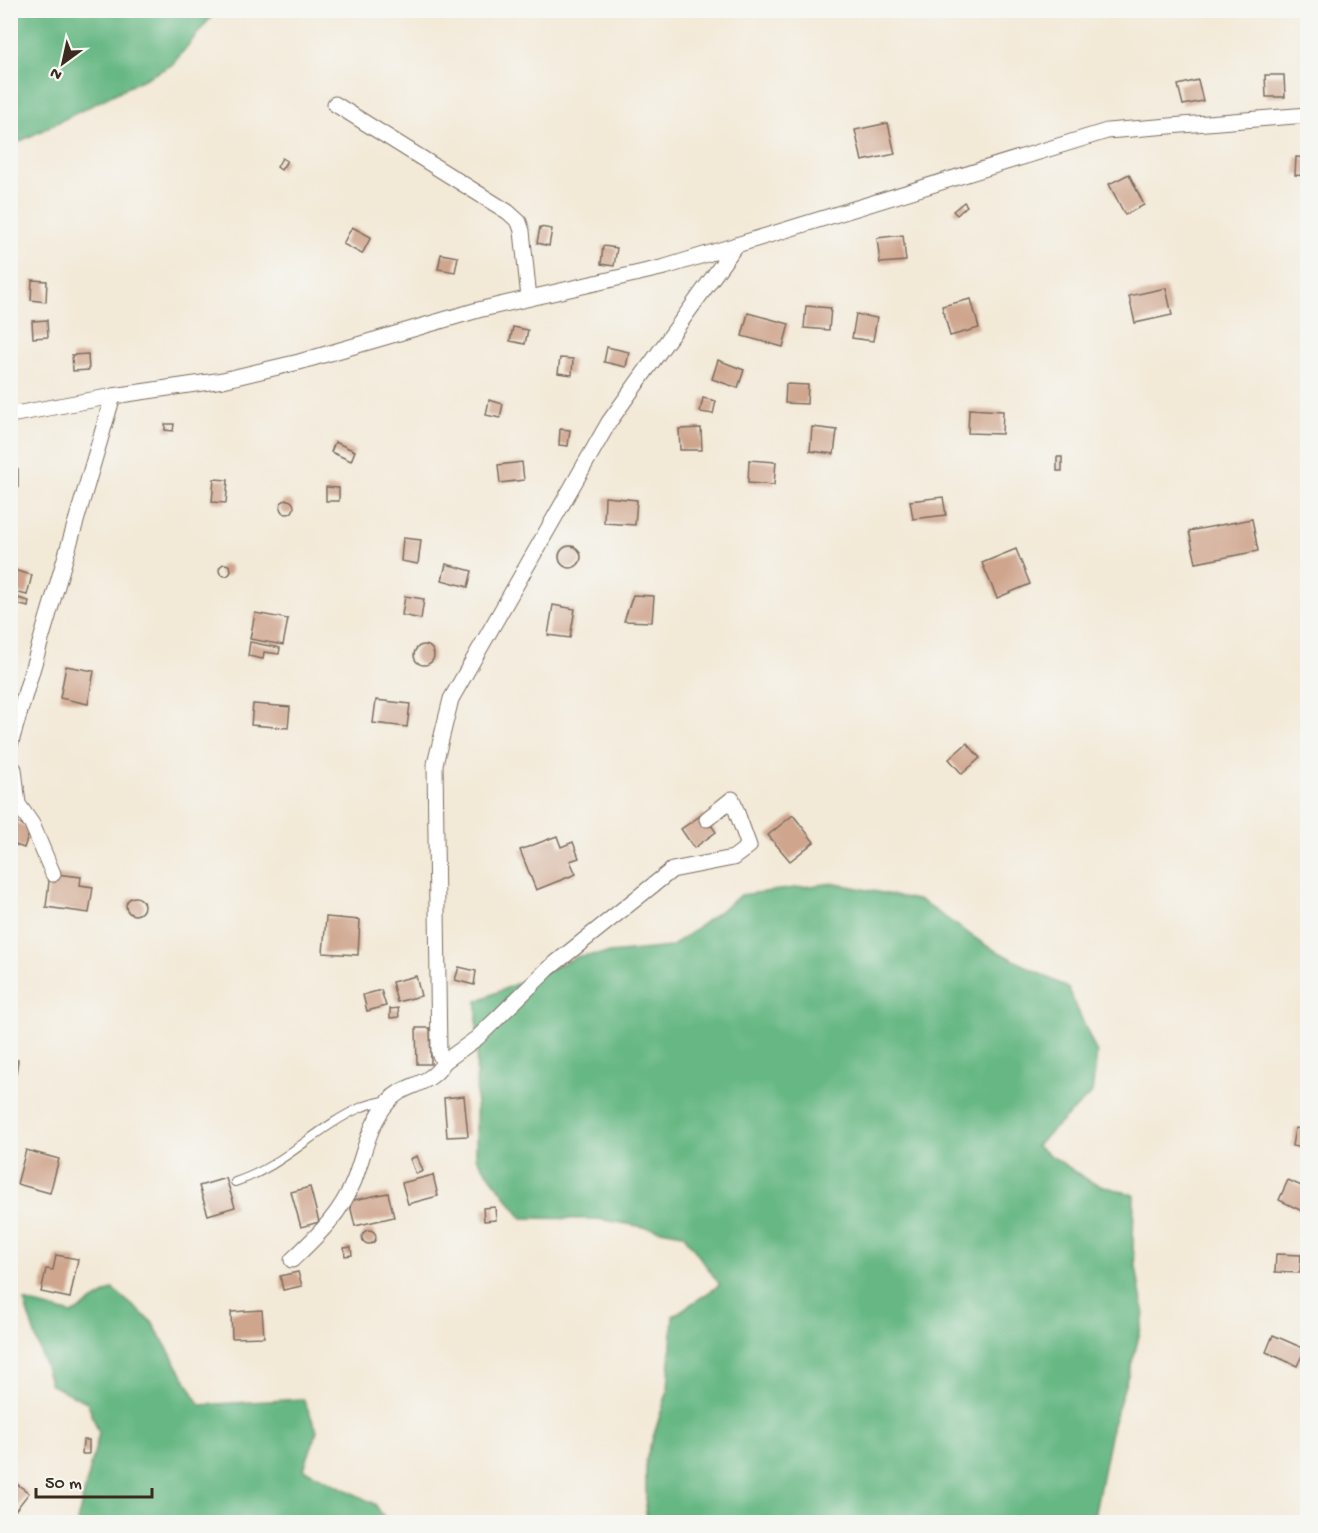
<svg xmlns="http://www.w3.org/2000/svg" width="1318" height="1533" font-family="'Gochi Hand',sans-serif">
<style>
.forest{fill:#66b783;stroke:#507050;stroke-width:1.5}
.building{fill:#cfa58d}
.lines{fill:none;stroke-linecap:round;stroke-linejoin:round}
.service-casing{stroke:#7b6d5f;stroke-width:10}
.minor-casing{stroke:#7b6d5f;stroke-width:17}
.service{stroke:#fff;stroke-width:8}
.minor{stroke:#fff;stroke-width:15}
</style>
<rect width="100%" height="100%" fill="#f6f6f2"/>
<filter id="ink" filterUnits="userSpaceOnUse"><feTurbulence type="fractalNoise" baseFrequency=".0167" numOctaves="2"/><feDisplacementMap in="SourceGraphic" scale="12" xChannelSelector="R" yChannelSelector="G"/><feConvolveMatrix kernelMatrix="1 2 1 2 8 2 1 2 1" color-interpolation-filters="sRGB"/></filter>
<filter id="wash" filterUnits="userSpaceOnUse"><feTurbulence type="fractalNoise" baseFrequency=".008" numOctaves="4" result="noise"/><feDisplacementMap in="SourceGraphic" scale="24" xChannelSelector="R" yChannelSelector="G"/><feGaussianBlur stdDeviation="1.35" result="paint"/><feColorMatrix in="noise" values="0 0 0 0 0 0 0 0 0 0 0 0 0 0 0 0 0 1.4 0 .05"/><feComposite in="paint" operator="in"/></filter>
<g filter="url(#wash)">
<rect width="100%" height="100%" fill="#f3e9d7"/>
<g class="forest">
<polygon points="11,10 215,10 216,11 172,65 11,146"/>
<polygon points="833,883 921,901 987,946 1068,988 1097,1053 1092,1093 1036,1146 1091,1182 1134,1195 1133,1248 1144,1315 1135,1352 1111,1431 1093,1522 646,1522 646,1460 668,1390 673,1316 720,1285 683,1234 599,1219 522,1218 476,1157 477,1001 579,956 671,947 741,895"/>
<polygon points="113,1289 152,1322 200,1405 303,1399 317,1430 304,1469 375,1504 387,1522 77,1522 99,1433 87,1402 51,1385 24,1301 72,1314"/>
</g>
<g id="blocks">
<g class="building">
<polygon points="1265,75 1284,75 1285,97 1266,97"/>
<polygon points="1198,80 1203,101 1183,105 1178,85"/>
<polygon points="888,123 895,154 862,161 855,130"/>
<polygon points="1296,157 1308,158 1308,176 1295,175"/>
<polygon points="282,158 287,161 281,170 277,167"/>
<polygon points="1129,174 1144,205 1125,215 1109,184"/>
<polygon points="964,202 967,206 957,215 953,211"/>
<polygon points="352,227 371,237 362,254 343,244"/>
<polygon points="540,227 552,229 549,246 537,243"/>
<polygon points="903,235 906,261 880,263 877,238"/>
<polygon points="603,246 617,248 614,266 601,264"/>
<polygon points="441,254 458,257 455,272 438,269"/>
<polygon points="32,280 47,281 46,302 31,300"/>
<polygon points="1166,288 1172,315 1135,323 1129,296"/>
<polygon points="971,299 979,328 950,336 942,306"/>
<polygon points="806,306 831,308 829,330 804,328"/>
<polygon points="748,313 789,324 783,347 742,336"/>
<polygon points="856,314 877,318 873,341 852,338"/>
<polygon points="47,320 48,337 33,338 32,321"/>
<polygon points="513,327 528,330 525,344 510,341"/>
<polygon points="607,347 629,352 626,367 604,362"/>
<polygon points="88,354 89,370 73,371 72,355"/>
<polygon points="560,358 573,359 572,375 558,373"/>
<polygon points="718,360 744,370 738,388 712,379"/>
<polygon points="786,384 808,385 807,404 785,403"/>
<polygon points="703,398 716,401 713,414 700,412"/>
<polygon points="489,400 503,404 500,418 486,415"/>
<polygon points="969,409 1003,411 1002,434 968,433"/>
<polygon points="165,424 174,424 173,431 165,430"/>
<polygon points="812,427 837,430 834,454 810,451"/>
<polygon points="701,428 702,450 680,450 679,429"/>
<polygon points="560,429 570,430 568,446 559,445"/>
<polygon points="335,442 355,451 351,461 331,452"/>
<rect x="1057" y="457" width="5" height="14"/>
<polygon points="749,460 776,462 774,485 748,483"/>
<polygon points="522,462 524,480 500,483 498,465"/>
<polygon points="10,468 18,469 18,488 10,488"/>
<polygon points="214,479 228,480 226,503 212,502"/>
<polygon points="326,487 339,488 339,501 326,501"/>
<polygon points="605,497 637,500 635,525 604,523"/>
<polygon points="943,497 946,515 913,519 910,501"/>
<circle cx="287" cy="507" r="7"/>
<polygon points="1252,519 1258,551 1196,563 1189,531"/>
<polygon points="403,538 421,540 418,564 401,561"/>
<circle cx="570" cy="557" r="11"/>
<polygon points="1016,549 1030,584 997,598 982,563"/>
<circle cx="225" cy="570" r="6"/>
<polygon points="446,564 472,571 468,587 442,580"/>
<polygon points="10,569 32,575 27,595 10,591"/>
<polygon points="633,595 654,596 652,622 624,621"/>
<polygon points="10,596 29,601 28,607 10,602"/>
<polygon points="405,596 424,599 421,619 402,615"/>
<polygon points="553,605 575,609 570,638 548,635"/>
<polygon points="255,613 288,619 283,645 250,639"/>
<polygon points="250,642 280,648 279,654 264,652 263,659 248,656"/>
<circle cx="424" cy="655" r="10"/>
<polygon points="66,666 94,671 88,704 60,698"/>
<polygon points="376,700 410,704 407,727 373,723"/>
<polygon points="253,704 290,707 288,728 251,725"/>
<polygon points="967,743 980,758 962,774 949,759"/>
<polygon points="703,814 716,832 694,848 681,829"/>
<polygon points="793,815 814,842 790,861 768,835"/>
<polygon points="12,821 31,828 24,848 10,843"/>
<polygon points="557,836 561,847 573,842 579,858 570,861 576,874 536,890 520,850"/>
<polygon points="56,874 81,877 80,885 93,887 89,913 46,907 49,881 55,882"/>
<circle cx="135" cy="906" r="9"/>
<polygon points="326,917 360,920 358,955 323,953"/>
<polygon points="459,967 476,971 474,985 455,980"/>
<polygon points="416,976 421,996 397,1002 392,982"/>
<polygon points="381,990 386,1006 367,1011 363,995"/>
<polygon points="398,1008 399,1017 390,1018 390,1009"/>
<polygon points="416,1028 430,1028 431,1064 417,1064"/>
<polygon points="10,1058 18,1060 16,1073 10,1072"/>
<polygon points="464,1096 468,1136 447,1137 444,1098"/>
<polygon points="1295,1128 1308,1130 1308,1149 1292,1146"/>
<polygon points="26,1150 59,1159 50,1193 17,1184"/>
<polygon points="417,1156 423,1171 416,1174 410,1159"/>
<polygon points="433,1175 438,1196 408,1204 402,1183"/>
<polygon points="226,1178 235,1207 208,1215 199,1186"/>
<polygon points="1288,1180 1308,1189 1308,1199 1302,1211 1279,1200"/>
<polygon points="310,1187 319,1222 301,1227 291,1192"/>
<polygon points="388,1193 394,1217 355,1226 349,1201"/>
<polygon points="495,1207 496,1220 484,1221 483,1208"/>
<circle cx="369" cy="1237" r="7"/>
<polygon points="351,1247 352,1255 345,1256 344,1248"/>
<polygon points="1276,1254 1301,1255 1300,1273 1275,1272"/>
<polygon points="56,1255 78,1259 70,1298 41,1292 46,1269 53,1270"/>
<polygon points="298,1272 302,1286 283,1290 280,1276"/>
<polygon points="262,1310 264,1337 232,1338 231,1312"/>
<polygon points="1273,1335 1305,1349 1297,1366 1266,1352"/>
<polygon points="83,1440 89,1440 89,1454 82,1454"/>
<polygon points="13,1481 29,1493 14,1512 10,1509 10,1484"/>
</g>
</g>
</g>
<g filter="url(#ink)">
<use href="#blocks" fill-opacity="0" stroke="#7b6d5f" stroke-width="1.5"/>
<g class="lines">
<defs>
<path id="service" d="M235 1182C283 1167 316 1127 362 1107 370 1104 380 1102 388 1100"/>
<g id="minor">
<polyline points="335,104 508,212 519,222 522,231 529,298"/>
<polyline points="10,415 113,396 223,380 299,362 478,310 665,267 1107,131 1308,115"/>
<polyline points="10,745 113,396"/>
<polyline points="10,766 14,769 18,804 32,824 53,874"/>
<polyline points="444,1062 477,1038 548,969 672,870 733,858 749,846 732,799 707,819"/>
<path d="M292 1260C318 1235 340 1215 354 1181 364 1154 369 1123 389 1101 404 1083 429 1088 444 1062L439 1053 435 764 451 699 609 422 736 245"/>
</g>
</defs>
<use href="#service" class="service-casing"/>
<use href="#minor" class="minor-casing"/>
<use href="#service" class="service"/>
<use href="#minor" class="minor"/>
</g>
</g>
<rect width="1318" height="1533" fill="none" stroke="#f6f6f2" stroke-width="36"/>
<g transform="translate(63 63) rotate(213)" stroke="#f6f6f2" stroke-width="4.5" paint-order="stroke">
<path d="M0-4.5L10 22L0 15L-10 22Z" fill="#3b2a1e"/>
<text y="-9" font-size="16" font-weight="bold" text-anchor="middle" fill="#3b2a1e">N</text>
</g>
<path d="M36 1488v9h116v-9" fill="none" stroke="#3b2a1e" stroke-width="3"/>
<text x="45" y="1488" font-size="18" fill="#3b2a1e" stroke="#f6f6f2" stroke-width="4.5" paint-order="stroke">50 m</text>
</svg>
